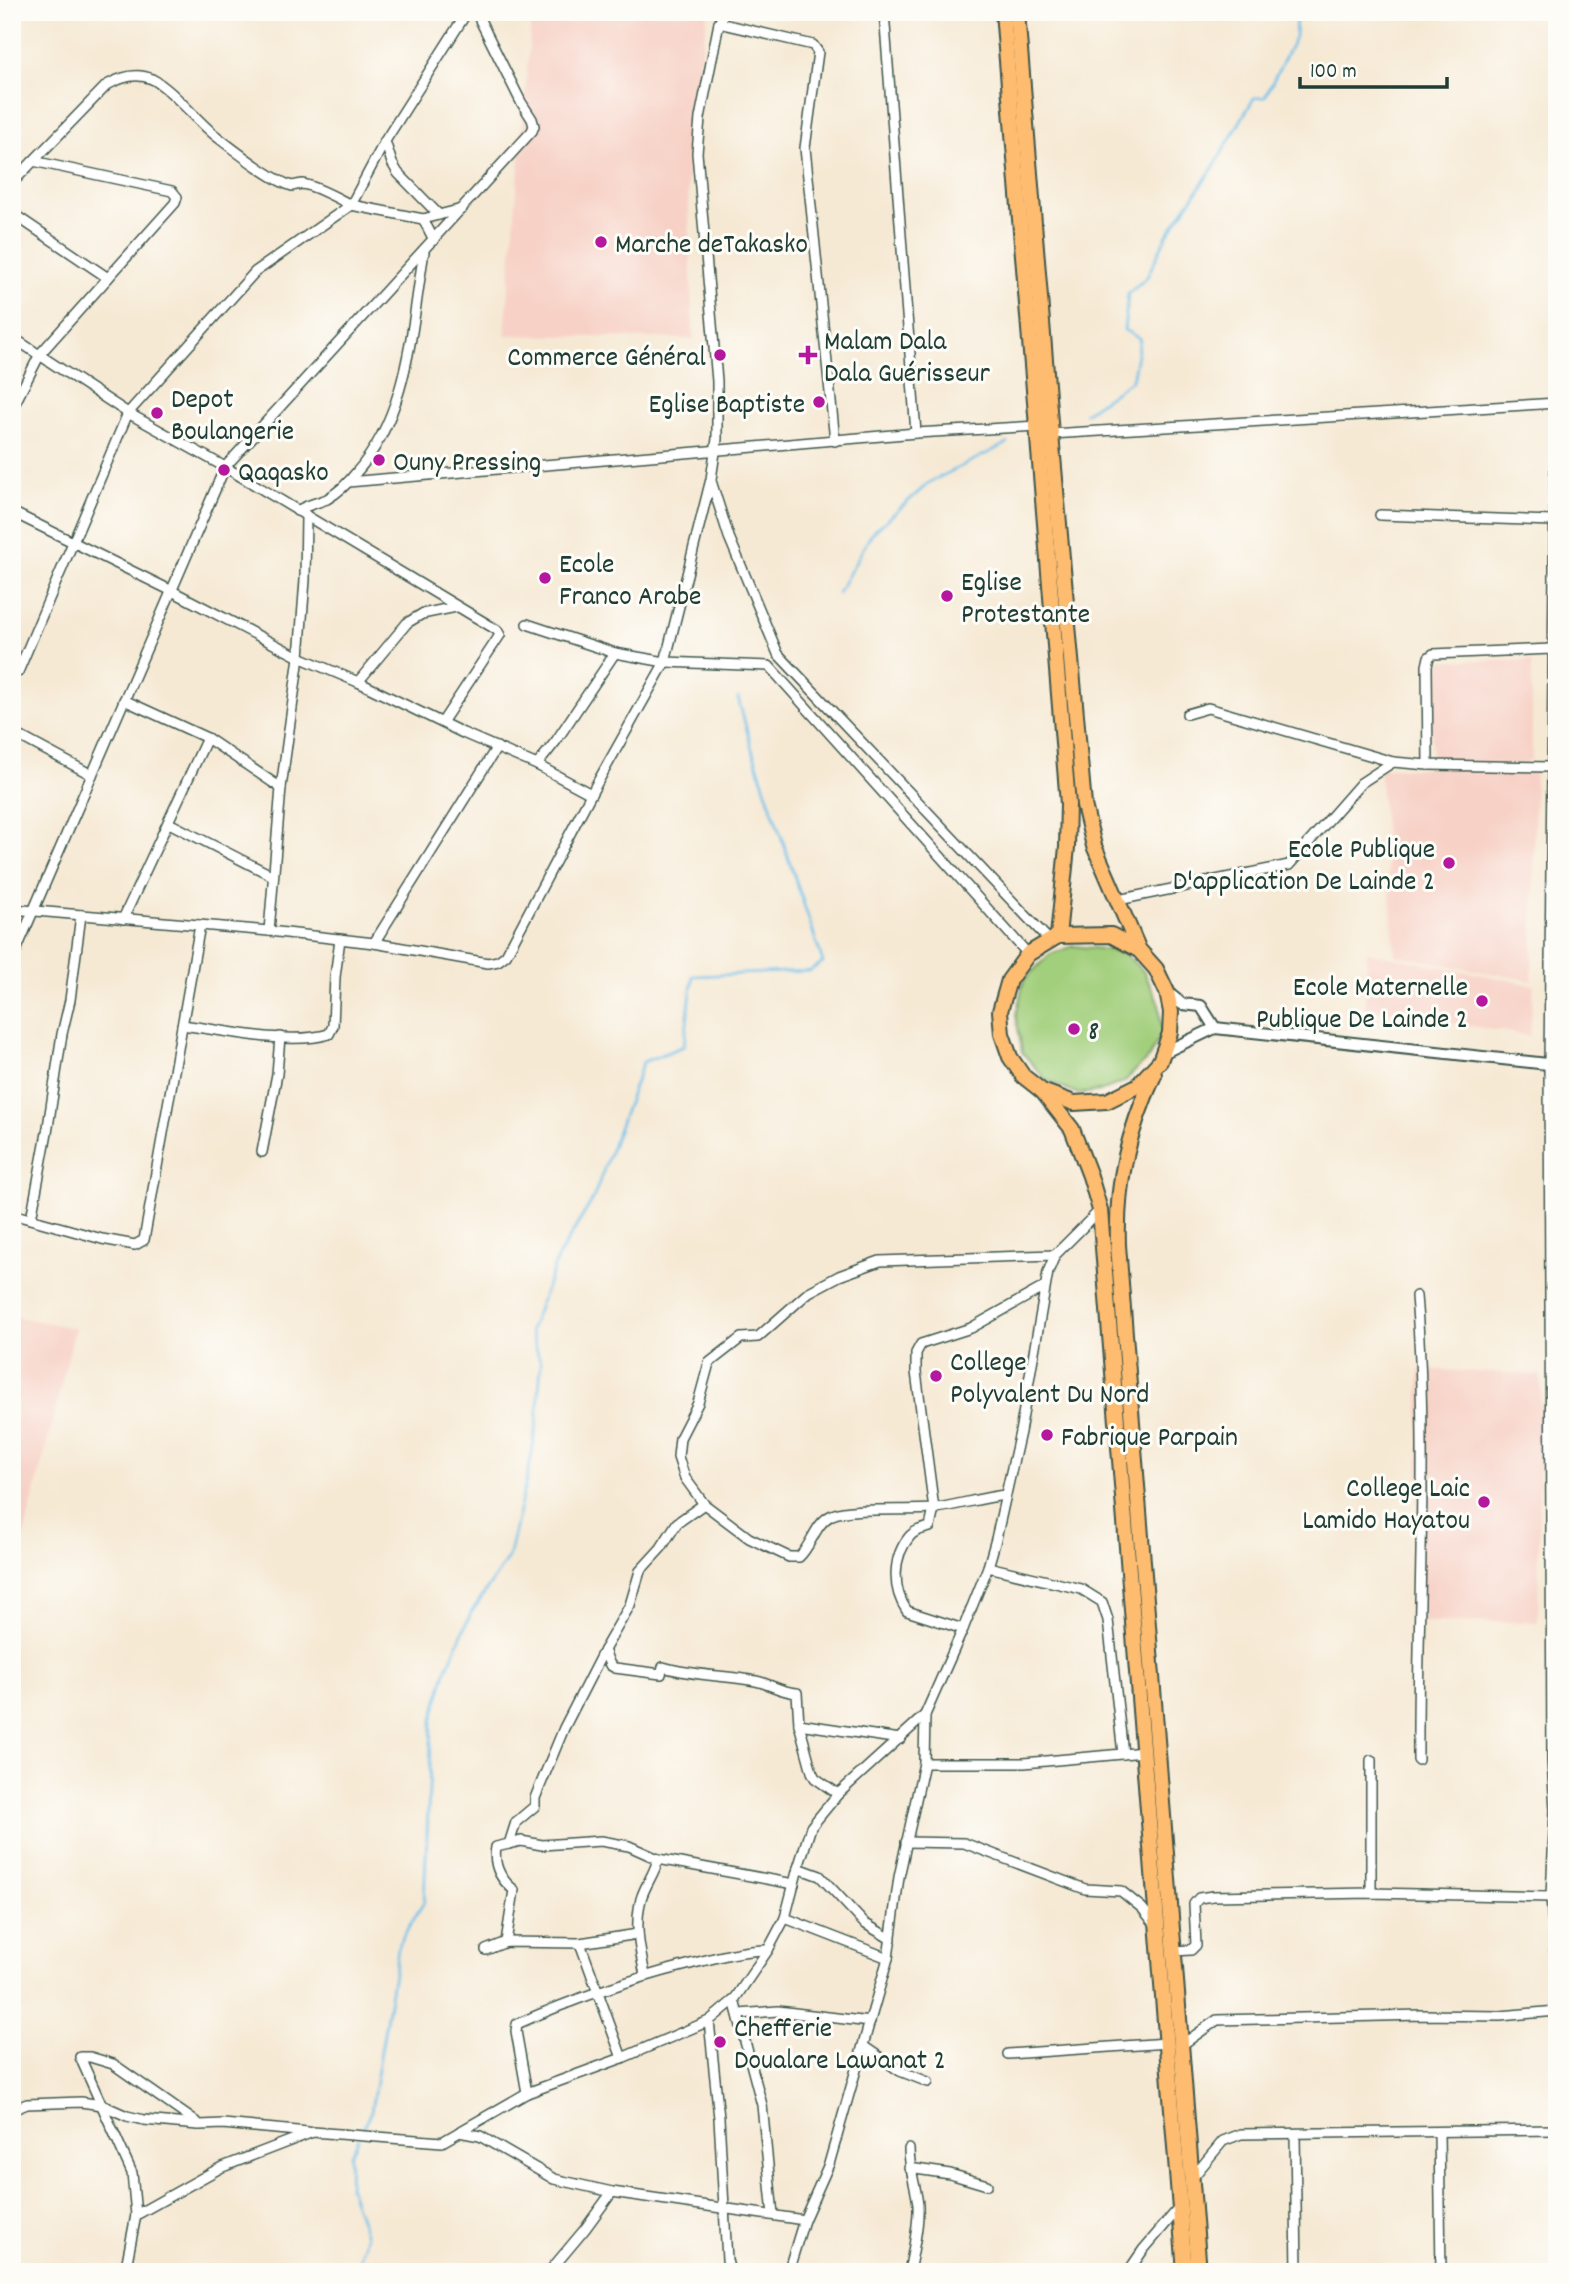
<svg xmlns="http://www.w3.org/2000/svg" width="1569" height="2284" font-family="Dekko,sans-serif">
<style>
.built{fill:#f7d1c6}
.green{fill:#a2cf7c;stroke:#608658;stroke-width:2}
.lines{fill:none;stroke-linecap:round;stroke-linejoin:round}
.stream{stroke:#6ec0ea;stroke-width:2.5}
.minor-casing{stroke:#3f574c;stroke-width:12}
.tertiary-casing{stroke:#3f574c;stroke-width:14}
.primary-casing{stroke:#3f574c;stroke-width:18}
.minor{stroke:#fff;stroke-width:9}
.tertiary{stroke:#fff;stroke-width:10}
.primary{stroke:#febc70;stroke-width:14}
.poi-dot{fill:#b5179e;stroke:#fdfcf7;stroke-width:2.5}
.labels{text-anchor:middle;stroke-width:6;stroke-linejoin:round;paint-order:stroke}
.poi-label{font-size:28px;fill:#1f3d34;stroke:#fdfcf7;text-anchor:start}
</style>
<rect width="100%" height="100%" fill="#fdfcf7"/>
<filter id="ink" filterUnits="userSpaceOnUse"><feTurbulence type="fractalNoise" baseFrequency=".0143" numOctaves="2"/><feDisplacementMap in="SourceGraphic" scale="14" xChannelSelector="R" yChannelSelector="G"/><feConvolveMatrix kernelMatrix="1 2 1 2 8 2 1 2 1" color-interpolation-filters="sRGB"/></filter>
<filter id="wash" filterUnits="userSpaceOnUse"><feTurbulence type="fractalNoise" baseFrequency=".00686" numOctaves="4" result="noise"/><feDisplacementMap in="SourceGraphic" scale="28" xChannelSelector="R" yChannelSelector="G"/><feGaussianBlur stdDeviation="1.57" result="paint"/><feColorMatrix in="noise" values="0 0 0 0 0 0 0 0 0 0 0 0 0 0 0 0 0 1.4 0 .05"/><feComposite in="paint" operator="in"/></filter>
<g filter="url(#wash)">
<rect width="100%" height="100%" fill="#f6e9d4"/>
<g class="built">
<polygon points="532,12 708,12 687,150 693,339 505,335"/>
<polygon points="1430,660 1532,661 1532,759 1523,764 1432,762"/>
<polygon points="1379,768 1535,769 1532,981 1395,955"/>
<polygon points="1367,952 1534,985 1530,1036 1365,1008"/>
<polygon points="12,1316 75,1328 20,1553 12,1550"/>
<polygon points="1419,1369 1541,1375 1538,1622 1418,1622"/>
</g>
<polygon class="green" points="1074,946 1110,950 1127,956 1144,972 1159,1004 1162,1033 1149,1057 1124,1082 1100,1091 1078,1094 1046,1080 1022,1052 1016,1015 1024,980 1050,954"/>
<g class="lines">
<g class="stream">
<polyline points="1085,413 1132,380 1140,339 1124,330 1128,294 1147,277 1167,235 1213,168 1254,98 1265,97 1295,37 1296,14 1299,12"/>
<polyline points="838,593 872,533 930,482 1008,443"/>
<polyline points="361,2132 371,2111 399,1943 424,1902 432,1722 446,1671 471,1613 508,1558 530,1464 537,1423 541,1363 530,1331 558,1257 593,1199 643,1062 684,1046 693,976 810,971 823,962 752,749 738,698"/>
<polyline points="357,2272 366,2235 349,2187 350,2154 358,2138"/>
</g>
</g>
</g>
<g filter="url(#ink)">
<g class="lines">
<defs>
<g id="minor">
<polyline points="884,12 916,433"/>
<polyline points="719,23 813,45 818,52 805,148 835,441"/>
<polyline points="385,141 392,163 398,173 439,215"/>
<path d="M12 183 107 85C121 77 137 72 152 79 172 89 197 121 216 136 233 149 273 181 292 186 292 186 301 184 302 184 314 185 339 199 351 205L385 141 467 12"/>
<polyline points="12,213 108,278"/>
<polyline points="423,219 462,209"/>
<polyline points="1557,277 1549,1065 1552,1761 1555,1810 1551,1897 1557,1982"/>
<polyline points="12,337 128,413 225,467 497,630 500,635 443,721"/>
<polyline points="12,409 40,354 175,203 177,197 172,191 33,161"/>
<polyline points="1051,434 1557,403"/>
<polyline points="711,481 729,537 778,654 1049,940"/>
<polyline points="348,482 916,433 1037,426"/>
<path d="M297 511C307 505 317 503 327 499 337 493 348 483 355 474 409 414 411 328 424 252"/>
<polyline points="12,512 172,591 299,657 358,682 463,733 537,765 556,741 615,653"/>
<polyline points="1380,515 1553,521"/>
<polyline points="527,624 615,653 665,662 769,666 1028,954"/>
<polyline points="18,672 128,413 255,272 351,205 423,219 434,240"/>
<polyline points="358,682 407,623 422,614 456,607"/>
<polyline points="124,700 207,738 281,788"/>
<polyline points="1187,714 1208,708 1393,762"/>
<polyline points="12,732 92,775"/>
<polyline points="537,765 591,794"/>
<polyline points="1428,765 1427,666 1429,657 1433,654 1552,649"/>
<polyline points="169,823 273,876"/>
<polyline points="1118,900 1289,865 1361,783 1393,762 1428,765 1551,767"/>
<polyline points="12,909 269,931 374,943 488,963 498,961 506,955 591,794 665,662 711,479 717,439 717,381 697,153 700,118 719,23 725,12"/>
<polyline points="123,919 207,738"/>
<polyline points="269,931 281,788 299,657 305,580 306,515"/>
<polyline points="374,943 497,747"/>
<polyline points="12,960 225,467 532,131 534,126 532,119 521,102 476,12"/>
<path d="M182 1025C223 1030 290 1046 329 1034L333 1026 335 977 340 939"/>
<polyline points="262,1152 277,1074 280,1037"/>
<polyline points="12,1214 102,1239 135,1245 144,1240 200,925"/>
<polyline points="31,1219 48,1127 62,1034 70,1000 81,915"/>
<path d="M1416 1296C1429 1450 1417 1605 1418 1760"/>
<path d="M1005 1495C980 1498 955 1506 930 1509 906 1511 852 1507 832 1515 815 1523 812 1545 799 1557H789L749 1538 704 1504 685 1478 678 1457 680 1438 698 1403 709 1363 741 1338 758 1337 809 1292 839 1276 880 1261 1055 1255"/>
<polyline points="988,1567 1081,1589 1102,1602 1108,1620 1123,1754"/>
<path d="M963 1629 907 1611C892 1589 892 1557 910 1536 915 1530 923 1529 930 1527L934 1509 916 1372V1353L921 1344 971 1328 1044 1287"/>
<path d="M604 1650 610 1665 615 1668 661 1674 663 1667C693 1676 725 1675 756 1681 770 1684 781 1692 797 1693L799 1724 812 1772 815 1778 838 1794"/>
<polyline points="799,1724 900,1739"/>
<polyline points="1371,1760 1371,1893"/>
<polyline points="924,1763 1024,1763 1144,1752"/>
<polyline points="906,1842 964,1843 1085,1889 1121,1891 1142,1908 1155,1924"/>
<polyline points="509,1844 521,1841 542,1845 601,1841 629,1846 658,1859 794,1884"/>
<polyline points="798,1868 820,1876 864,1923 891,1939"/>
<polyline points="785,1918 888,1958"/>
<path d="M506 1942 514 1890C500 1879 493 1865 496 1847L509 1844 516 1822 535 1806V1798L564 1728 604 1650 630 1605 640 1571 661 1548 677 1523 704 1504"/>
<polyline points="580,1943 622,2058"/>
<polyline points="486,1950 506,1942 580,1943 638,1934"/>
<polyline points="1174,1951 1191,1950 1196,1945 1194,1904 1199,1898 1213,1896 1371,1893 1551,1897"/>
<path d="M645 1975C640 1950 634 1925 641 1899 645 1885 655 1873 658 1859"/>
<polyline points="734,2000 762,2105 773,2215"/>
<polyline points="739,2014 778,2011 870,2022"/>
<polyline points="709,2021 719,2118 727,2260 730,2272"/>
<polyline points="1183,2044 1217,2020 1421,2015 1500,2016 1557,2011"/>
<polyline points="863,2046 900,2071 928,2082"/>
<polyline points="1008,2054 1167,2043"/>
<path d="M527 2093 516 2031 517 2024C573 1999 628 1980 687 1965 714 1958 740 1950 768 1950"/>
<polyline points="12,2110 27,2104 81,2102 102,2105 127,2116 144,2120 198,2125"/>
<polyline points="1556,2130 1557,2091"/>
<polyline points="459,2132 480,2136 554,2179 612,2192 804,2220"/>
<polyline points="1439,2132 1441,2272"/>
<polyline points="1295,2134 1297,2272"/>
<polyline points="909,2168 950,2174 987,2185"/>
<polyline points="1193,2177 1223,2141 1241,2134 1557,2130"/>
<polyline points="136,2215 132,2173 80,2057 90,2057 113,2064 200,2125 223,2124 308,2132"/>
<polyline points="125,2272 136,2215 220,2168 313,2132 442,2142 527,2093 622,2058 709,2021 734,2000 768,1950 785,1918 798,1868 811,1827 838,1794 925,1715"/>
<polyline points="549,2272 585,2229 612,2192"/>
<polyline points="788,2272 804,2220 829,2164 888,1958 899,1877 924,1763 925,1715 963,1629 988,1567 996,1539 1020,1432 1048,1272 1055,1255 1100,1210"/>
<path d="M909 2272C913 2250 919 2227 918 2205 916 2186 909 2169 909 2149"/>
<polyline points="1128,2272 1143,2250 1179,2208"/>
</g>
<g id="tertiary">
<polyline points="1167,992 1182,1004 1201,1006 1215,1028"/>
<polyline points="1163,1053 1215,1028 1557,1065"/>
</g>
<g id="primary">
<polyline points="1003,12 1068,804 1067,847 1058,936"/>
<polyline points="1017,12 1051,434 1084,805 1094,846 1139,950 1156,969 1167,992 1171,1012 1170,1033 1160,1061 1137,1086 1107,1101 1074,1103 1042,1091 1023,1076 1010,1057 1002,1034 1000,1011 1009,980 1028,954 1058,936 1111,935 1139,950"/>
<path d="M1154 1075C1128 1133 1116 1181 1118 1245L1199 2272"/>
<polyline points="1043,1092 1072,1129 1090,1176 1100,1210 1185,2272"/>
</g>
</defs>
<use href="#minor" class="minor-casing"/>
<use href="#tertiary" class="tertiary-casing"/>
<use href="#primary" class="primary-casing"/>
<use href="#minor" class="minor"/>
<use href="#tertiary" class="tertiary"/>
<use href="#primary" class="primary"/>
</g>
</g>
<g class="poi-dot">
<circle cx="601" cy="242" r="7"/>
<circle cx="720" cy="355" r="7"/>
<path d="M804.5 344.5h7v7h7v7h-7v7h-7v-7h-7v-7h7z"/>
<circle cx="819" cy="402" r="7"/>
<circle cx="157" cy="413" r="7"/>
<circle cx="379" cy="460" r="7"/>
<circle cx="224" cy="470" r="7"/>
<circle cx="545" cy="578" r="7"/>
<circle cx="947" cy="596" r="7"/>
<circle cx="1449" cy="863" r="7"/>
<circle cx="1482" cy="1001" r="7"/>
<circle cx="1074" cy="1029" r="7"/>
<circle cx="936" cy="1376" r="7"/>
<circle cx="1047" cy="1435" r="7"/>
<circle cx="1484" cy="1502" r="7"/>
<circle cx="720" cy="2042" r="7"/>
</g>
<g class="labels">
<g class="poi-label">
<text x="615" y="252">Marche deTakasko</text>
<text x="824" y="349">Malam Dala<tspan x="824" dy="32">Dala Guérisseur</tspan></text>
<text x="706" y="365" text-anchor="end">Commerce Général</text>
<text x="171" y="407">Depot<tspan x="171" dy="32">Boulangerie</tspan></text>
<text x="805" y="412" text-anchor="end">Eglise Baptiste</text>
<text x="393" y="470">Ouny Pressing</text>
<text x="238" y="480">Qaqasko</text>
<text x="559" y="572">Ecole<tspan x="559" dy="32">Franco Arabe</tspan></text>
<text x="961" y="590">Eglise<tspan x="961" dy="32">Protestante</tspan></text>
<text x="1435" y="857" text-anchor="end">Ecole Publique<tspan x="1435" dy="32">D'application De Lainde 2</tspan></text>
<text x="1468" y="995" text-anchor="end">Ecole Maternelle<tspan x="1468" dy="32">Publique De Lainde 2</tspan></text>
<text x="1088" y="1039">8</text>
<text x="950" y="1370">College<tspan x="950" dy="32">Polyvalent Du Nord</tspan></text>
<text x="1061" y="1445">Fabrique Parpain</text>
<text x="1470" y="1496" text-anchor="end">College Laic<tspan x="1470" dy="32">Lamido Hayatou</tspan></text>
<text x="734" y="2036">Chefferie<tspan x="734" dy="32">Doualare Lawanat 2</tspan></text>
</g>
</g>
<rect width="1569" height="2284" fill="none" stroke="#fdfcf7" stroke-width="42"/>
<path d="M1300 77v10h147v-10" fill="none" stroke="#1f3d34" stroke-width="3.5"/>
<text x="1310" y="77" font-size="21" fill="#1f3d34" stroke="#fdfcf7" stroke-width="5" paint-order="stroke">100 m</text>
</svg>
